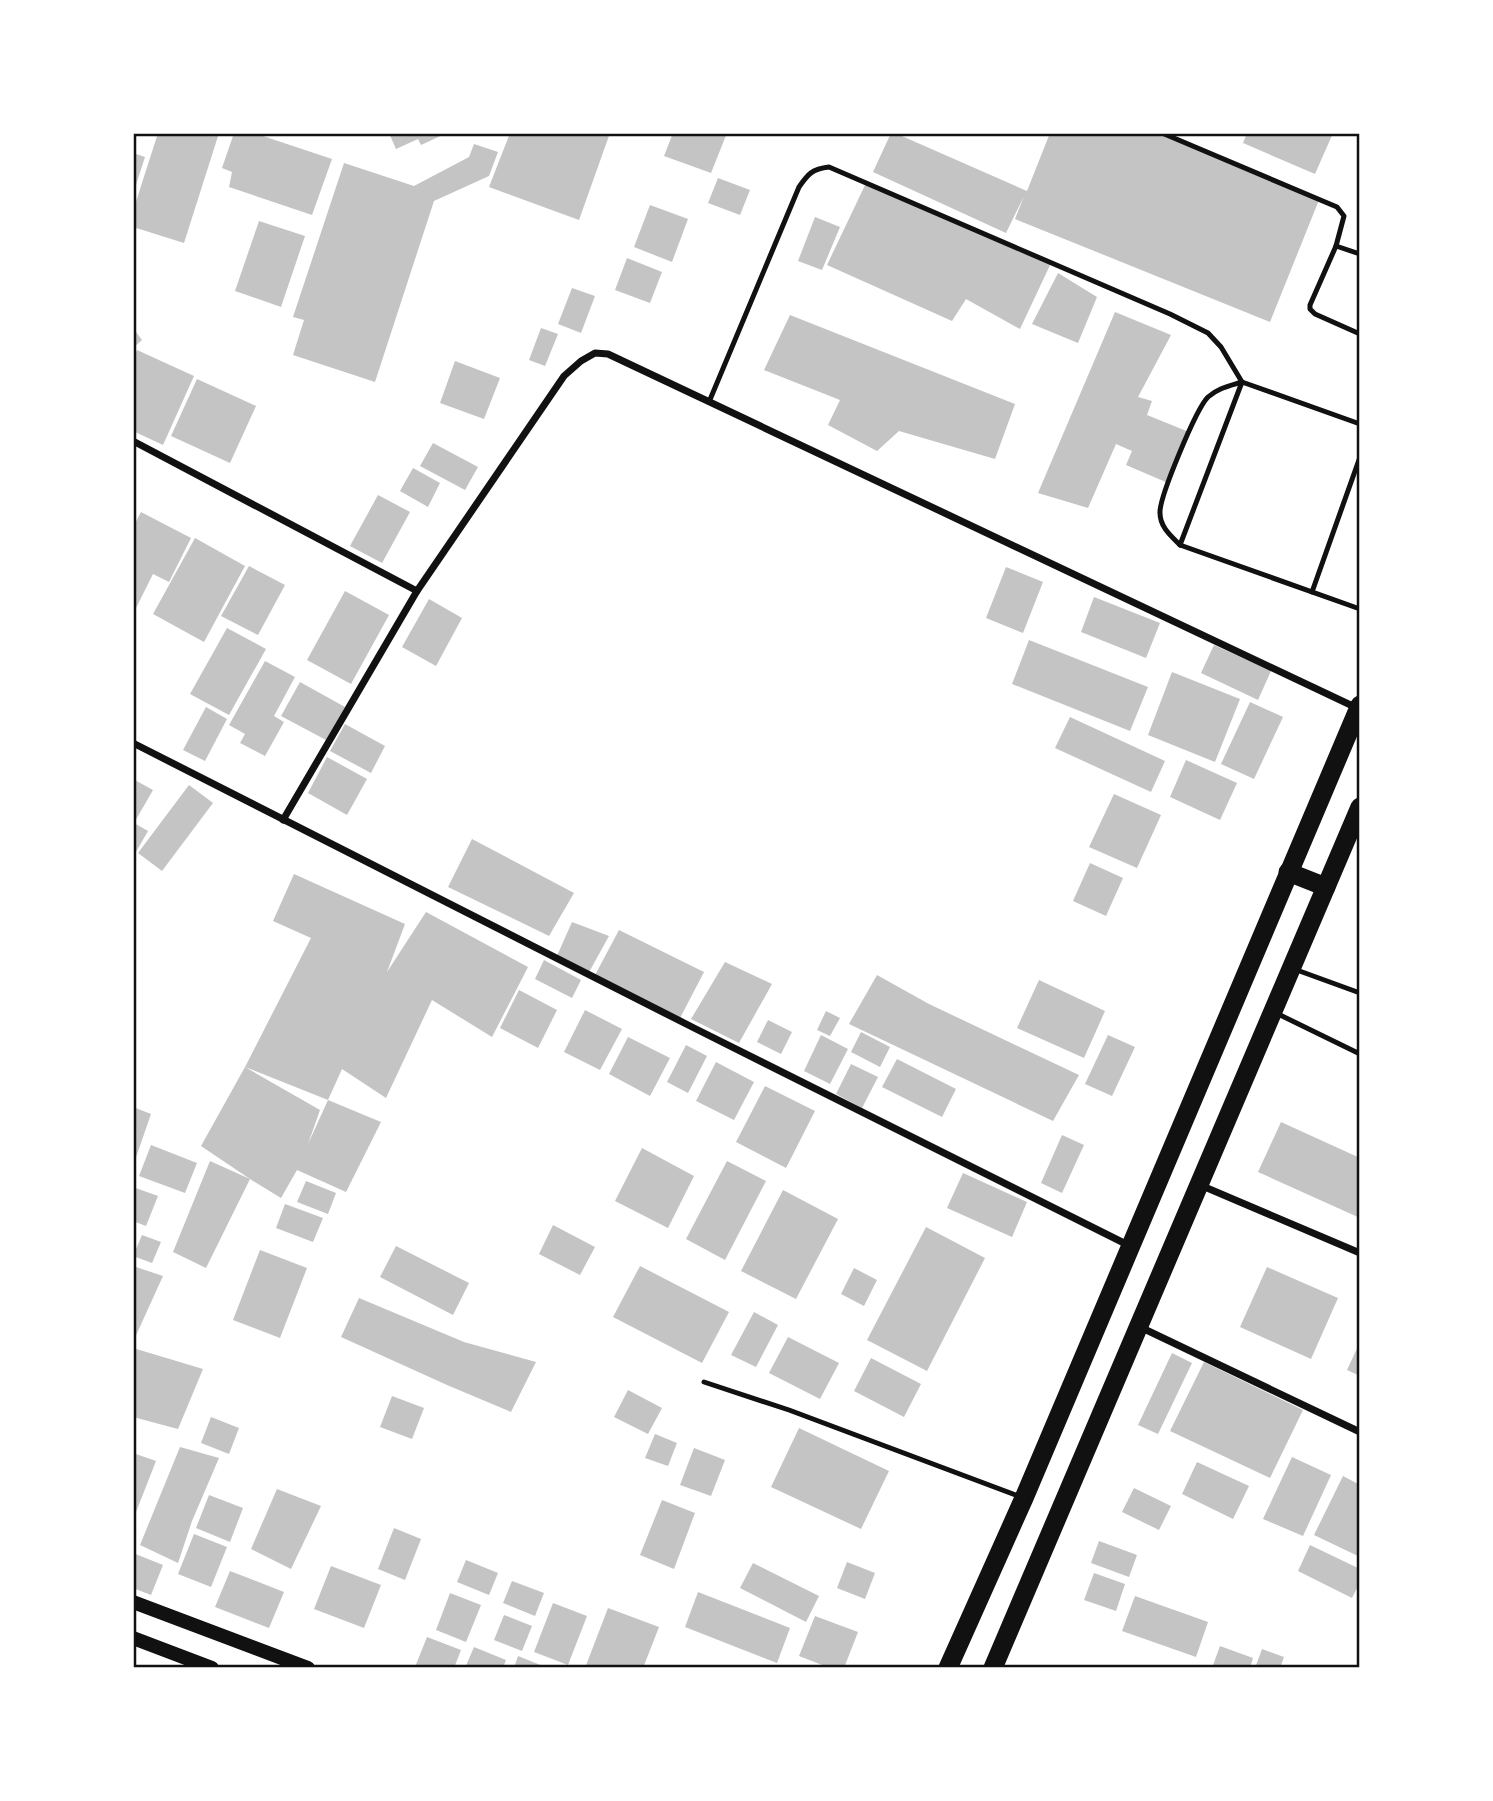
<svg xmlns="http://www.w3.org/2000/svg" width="1493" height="1801" font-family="Literata,serif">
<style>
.building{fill:#c4c4c4}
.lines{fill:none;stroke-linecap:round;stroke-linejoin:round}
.service{stroke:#111;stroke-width:5}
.minor{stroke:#111;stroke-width:7}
.secondary{stroke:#111;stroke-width:14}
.trunk{stroke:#111;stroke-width:19}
.neatline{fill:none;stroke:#111;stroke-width:2.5}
</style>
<rect width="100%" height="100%" fill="#fff"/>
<g class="building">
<polygon points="158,133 219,133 184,243 133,227 133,211"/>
<polygon points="234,133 254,133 332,159 312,215 229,187 232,172 222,168"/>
<polygon points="389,133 447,133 421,145 418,139 396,149"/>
<polygon points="510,133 610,133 579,220 489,187"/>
<polygon points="673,133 727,133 711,173 664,156"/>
<polygon points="891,133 895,133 1027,191 1050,133 1162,133 1319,200 1270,322 1015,219 1024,196 1006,233 873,172"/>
<polygon points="1247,133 1333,133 1315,174 1243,143"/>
<polygon points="474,144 498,152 489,176 434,201 375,382 293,355 304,320 293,317 344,163 414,186 469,157"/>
<polygon points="133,153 145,157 134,191 133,191"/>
<polygon points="718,178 750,190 740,215 708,203"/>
<polygon points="866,183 1051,263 1020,329 966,299 952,321 827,265"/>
<polygon points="650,205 688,219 672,262 634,247"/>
<polygon points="815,217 840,227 822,270 798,261"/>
<polygon points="259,221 305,236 281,307 235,291"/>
<polygon points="627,258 662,272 650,303 615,290"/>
<polygon points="1058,273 1097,297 1078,343 1032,324"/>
<polygon points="572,288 595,296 581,333 558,324"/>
<polygon points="1115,312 1171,335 1138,397 1152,401 1147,415 1189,432 1168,483 1126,465 1132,451 1116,444 1088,508 1038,493"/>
<polygon points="790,315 1015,404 995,459 899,431 877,451 828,425 840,400 764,370"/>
<polygon points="133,328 142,340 133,348"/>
<polygon points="541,328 558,334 545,366 529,360"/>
<polygon points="137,350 194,376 163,445 133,431 133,359"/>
<polygon points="455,361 500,378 484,419 440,403"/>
<polygon points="197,379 256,406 230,463 171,436"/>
<polygon points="433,443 478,467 465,490 420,466"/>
<polygon points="413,468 440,483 428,507 400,491"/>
<polygon points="378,495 410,512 382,563 350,546"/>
<polygon points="141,512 191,538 169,582 153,574 136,608 133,607 133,527"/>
<polygon points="195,538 245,566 204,642 153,614"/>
<polygon points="249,566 285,585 258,635 221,616"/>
<polygon points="1006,567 1043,582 1023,633 986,618"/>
<polygon points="345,591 389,615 351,684 307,660"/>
<polygon points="1094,597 1160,623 1146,658 1081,632"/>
<polygon points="429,599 462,618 436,666 402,647"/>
<polygon points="227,628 266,649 229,715 190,694"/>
<polygon points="1029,640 1148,687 1130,731 1012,684"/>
<polygon points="1214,645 1271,671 1258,700 1201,673"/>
<polygon points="265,661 295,677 274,716 284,722 265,756 240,743 245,734 229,725"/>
<polygon points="1172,672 1240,699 1215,762 1148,735"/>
<polygon points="300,682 345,707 326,740 281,716"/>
<polygon points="1250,702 1283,717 1254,779 1221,764"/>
<polygon points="206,707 227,719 205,761 183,750"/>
<polygon points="1070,717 1165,761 1151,792 1055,748"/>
<polygon points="345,724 385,746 371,773 330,751"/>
<polygon points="327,757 367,779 347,815 308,793"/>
<polygon points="1186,760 1237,783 1220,820 1170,797"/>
<polygon points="133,779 153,790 134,823 148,831 133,857"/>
<polygon points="189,785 213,803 162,871 138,853"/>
<polygon points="1114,794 1161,815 1137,868 1089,847"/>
<polygon points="472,839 574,893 549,936 448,887"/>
<polygon points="1090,863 1123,878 1106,916 1073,901"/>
<polygon points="294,874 405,924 387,972 426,912 528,967 492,1037 432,1000 386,1098 342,1069 328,1100 245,1067 320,1110 308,1144 328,1100 381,1122 346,1192 297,1170 281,1198 250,1179 206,1268 173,1252 210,1161 250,1179 201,1146 245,1067 311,938 273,921"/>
<polygon points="572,922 609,936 588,974 556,958"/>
<polygon points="619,930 704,972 679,1020 594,977"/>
<polygon points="544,960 581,980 572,998 535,979"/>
<polygon points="725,962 772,984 739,1043 691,1019"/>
<polygon points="877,975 929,1004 1079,1075 1053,1121 849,1024"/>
<polygon points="1039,980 1105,1011 1084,1058 1017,1028"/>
<polygon points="519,990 557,1010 538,1048 500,1028"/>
<polygon points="585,1010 622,1029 600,1070 564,1052"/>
<polygon points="826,1011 840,1018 830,1036 817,1030"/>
<polygon points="768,1020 792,1032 781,1054 757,1042"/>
<polygon points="861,1032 890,1047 880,1067 851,1052"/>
<polygon points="821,1035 848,1049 830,1084 804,1071"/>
<polygon points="1108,1035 1135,1047 1112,1096 1085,1084"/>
<polygon points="628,1037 670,1058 650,1096 609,1074"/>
<polygon points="686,1045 707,1056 688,1093 667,1082"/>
<polygon points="897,1059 956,1089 942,1117 882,1087"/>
<polygon points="716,1062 754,1082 734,1120 696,1101"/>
<polygon points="851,1064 878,1077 862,1108 836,1094"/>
<polygon points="765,1086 815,1111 786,1168 736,1142"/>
<polygon points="133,1107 151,1114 133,1166"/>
<polygon points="1281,1122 1360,1158 1360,1218 1258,1172"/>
<polygon points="1062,1135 1084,1145 1062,1193 1041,1183"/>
<polygon points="151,1145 197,1163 185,1193 139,1176"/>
<polygon points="642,1148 694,1176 668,1228 615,1201"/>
<polygon points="727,1161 766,1181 725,1260 686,1239"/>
<polygon points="963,1173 1027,1202 1012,1237 947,1208"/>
<polygon points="306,1181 336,1193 328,1214 297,1202"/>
<polygon points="133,1187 158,1196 146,1226 133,1221"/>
<polygon points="783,1190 838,1219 796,1299 741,1271"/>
<polygon points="285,1204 323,1218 313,1242 276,1228"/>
<polygon points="553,1225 595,1247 580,1275 539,1254"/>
<polygon points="926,1227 985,1258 927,1371 867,1340"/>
<polygon points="142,1235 161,1242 152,1263 133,1256"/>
<polygon points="396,1246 469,1283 453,1315 380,1277"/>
<polygon points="260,1250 307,1268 280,1338 233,1320"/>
<polygon points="133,1266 163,1276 133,1342"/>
<polygon points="640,1266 729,1312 702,1363 613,1317"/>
<polygon points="1267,1267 1338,1298 1311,1359 1240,1327"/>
<polygon points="854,1268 877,1280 864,1306 841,1294"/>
<polygon points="359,1298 464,1342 536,1362 511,1412 447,1385 341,1337"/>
<polygon points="754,1312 778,1325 756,1367 731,1355"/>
<polygon points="788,1337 839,1363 820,1399 769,1373"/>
<polygon points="1360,1342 1360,1376 1347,1370"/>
<polygon points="133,1348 203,1369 178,1429 133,1417"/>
<polygon points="1172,1353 1192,1363 1158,1434 1138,1425"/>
<polygon points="871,1358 921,1384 904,1417 854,1391"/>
<polygon points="1204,1362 1303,1410 1270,1478 1170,1431"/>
<polygon points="628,1390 662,1408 648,1434 614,1417"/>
<polygon points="392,1396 424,1408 412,1439 380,1427"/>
<polygon points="211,1417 239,1428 229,1454 201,1443"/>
<polygon points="799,1428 889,1471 861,1529 771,1487"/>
<polygon points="655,1434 677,1443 668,1466 645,1458"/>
<polygon points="180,1447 219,1458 192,1521 178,1563 140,1545"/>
<polygon points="694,1448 725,1460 711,1496 680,1485"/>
<polygon points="133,1453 156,1461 136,1512 133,1511"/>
<polygon points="1292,1457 1331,1475 1303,1536 1263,1519"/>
<polygon points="1197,1462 1249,1486 1233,1519 1182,1494"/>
<polygon points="1343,1476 1360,1485 1360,1557 1314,1535"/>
<polygon points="1134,1488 1171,1506 1159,1530 1122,1512"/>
<polygon points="277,1489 321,1506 291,1569 251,1549"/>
<polygon points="209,1495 243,1508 230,1542 196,1528"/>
<polygon points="662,1500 695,1513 674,1569 640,1555"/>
<polygon points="394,1528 421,1539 405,1580 378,1569"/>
<polygon points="194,1534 227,1547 211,1587 178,1574"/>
<polygon points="1099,1541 1137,1555 1129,1577 1091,1563"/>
<polygon points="1310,1545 1360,1569 1360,1582 1352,1598 1298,1571"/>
<polygon points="133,1553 163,1565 151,1595 133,1588"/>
<polygon points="466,1560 498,1573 489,1595 457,1582"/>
<polygon points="847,1562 875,1573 865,1599 837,1588"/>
<polygon points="753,1563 819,1596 806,1622 740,1588"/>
<polygon points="331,1566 381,1585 364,1628 314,1609"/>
<polygon points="230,1571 284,1592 269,1628 215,1607"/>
<polygon points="1094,1573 1125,1584 1116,1611 1084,1600"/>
<polygon points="512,1581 544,1593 535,1616 503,1603"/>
<polygon points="698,1592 790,1628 777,1663 685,1627"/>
<polygon points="450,1593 481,1605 466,1642 436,1630"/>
<polygon points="1135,1596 1208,1622 1196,1657 1122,1631"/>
<polygon points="553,1603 587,1616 568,1665 534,1652"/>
<polygon points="608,1608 659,1627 643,1668 585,1668"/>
<polygon points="504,1615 532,1626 522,1651 494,1640"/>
<polygon points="815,1616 858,1632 844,1668 830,1668 799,1656"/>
<polygon points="427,1637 461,1650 454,1668 415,1667"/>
<polygon points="1220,1646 1253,1658 1250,1668 1212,1668"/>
<polygon points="474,1647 506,1660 503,1668 465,1668"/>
<polygon points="1262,1649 1284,1657 1280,1668 1255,1668"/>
<polygon points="518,1656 548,1668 514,1668"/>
</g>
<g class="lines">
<g class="service">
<polyline points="1162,133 1337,207 1344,216 1336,246 1360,254"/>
<polyline points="1336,246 1310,305 1310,309 1315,314 1360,334"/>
<path d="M709 402 799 187C808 174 812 169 829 167L1170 314 1208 333 1221 347 1242 382C1229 386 1218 388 1208 397 1196 409 1159 498 1160 513 1160 527 1171 536 1180 545"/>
<polyline points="1360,424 1242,382 1180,545 1360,609"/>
<polyline points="1312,592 1360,457"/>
<polyline points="1294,969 1360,993"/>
<polyline points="1278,1014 1360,1054"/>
<polyline points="704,1382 789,1410 1021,1497"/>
</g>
<g class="minor">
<polyline points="133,441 417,591 564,376 581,361 595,353 608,354 1357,708"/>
<polyline points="133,743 696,1029 1130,1246"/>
<polyline points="283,820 417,591"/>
<polyline points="1200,1185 1360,1253"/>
<polyline points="1140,1327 1360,1432"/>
</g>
<g class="secondary">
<polyline points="133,1602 308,1668"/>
<polyline points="133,1638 212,1668"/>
</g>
<g class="trunk">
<polyline points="1288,872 1326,887"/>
<polyline points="948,1668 1024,1498 1360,705"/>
<polyline points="993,1668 1360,807"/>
</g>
</g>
<rect width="1493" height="1801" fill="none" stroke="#ffffff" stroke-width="270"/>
<rect x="135" y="135" width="1223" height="1531" class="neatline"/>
</svg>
